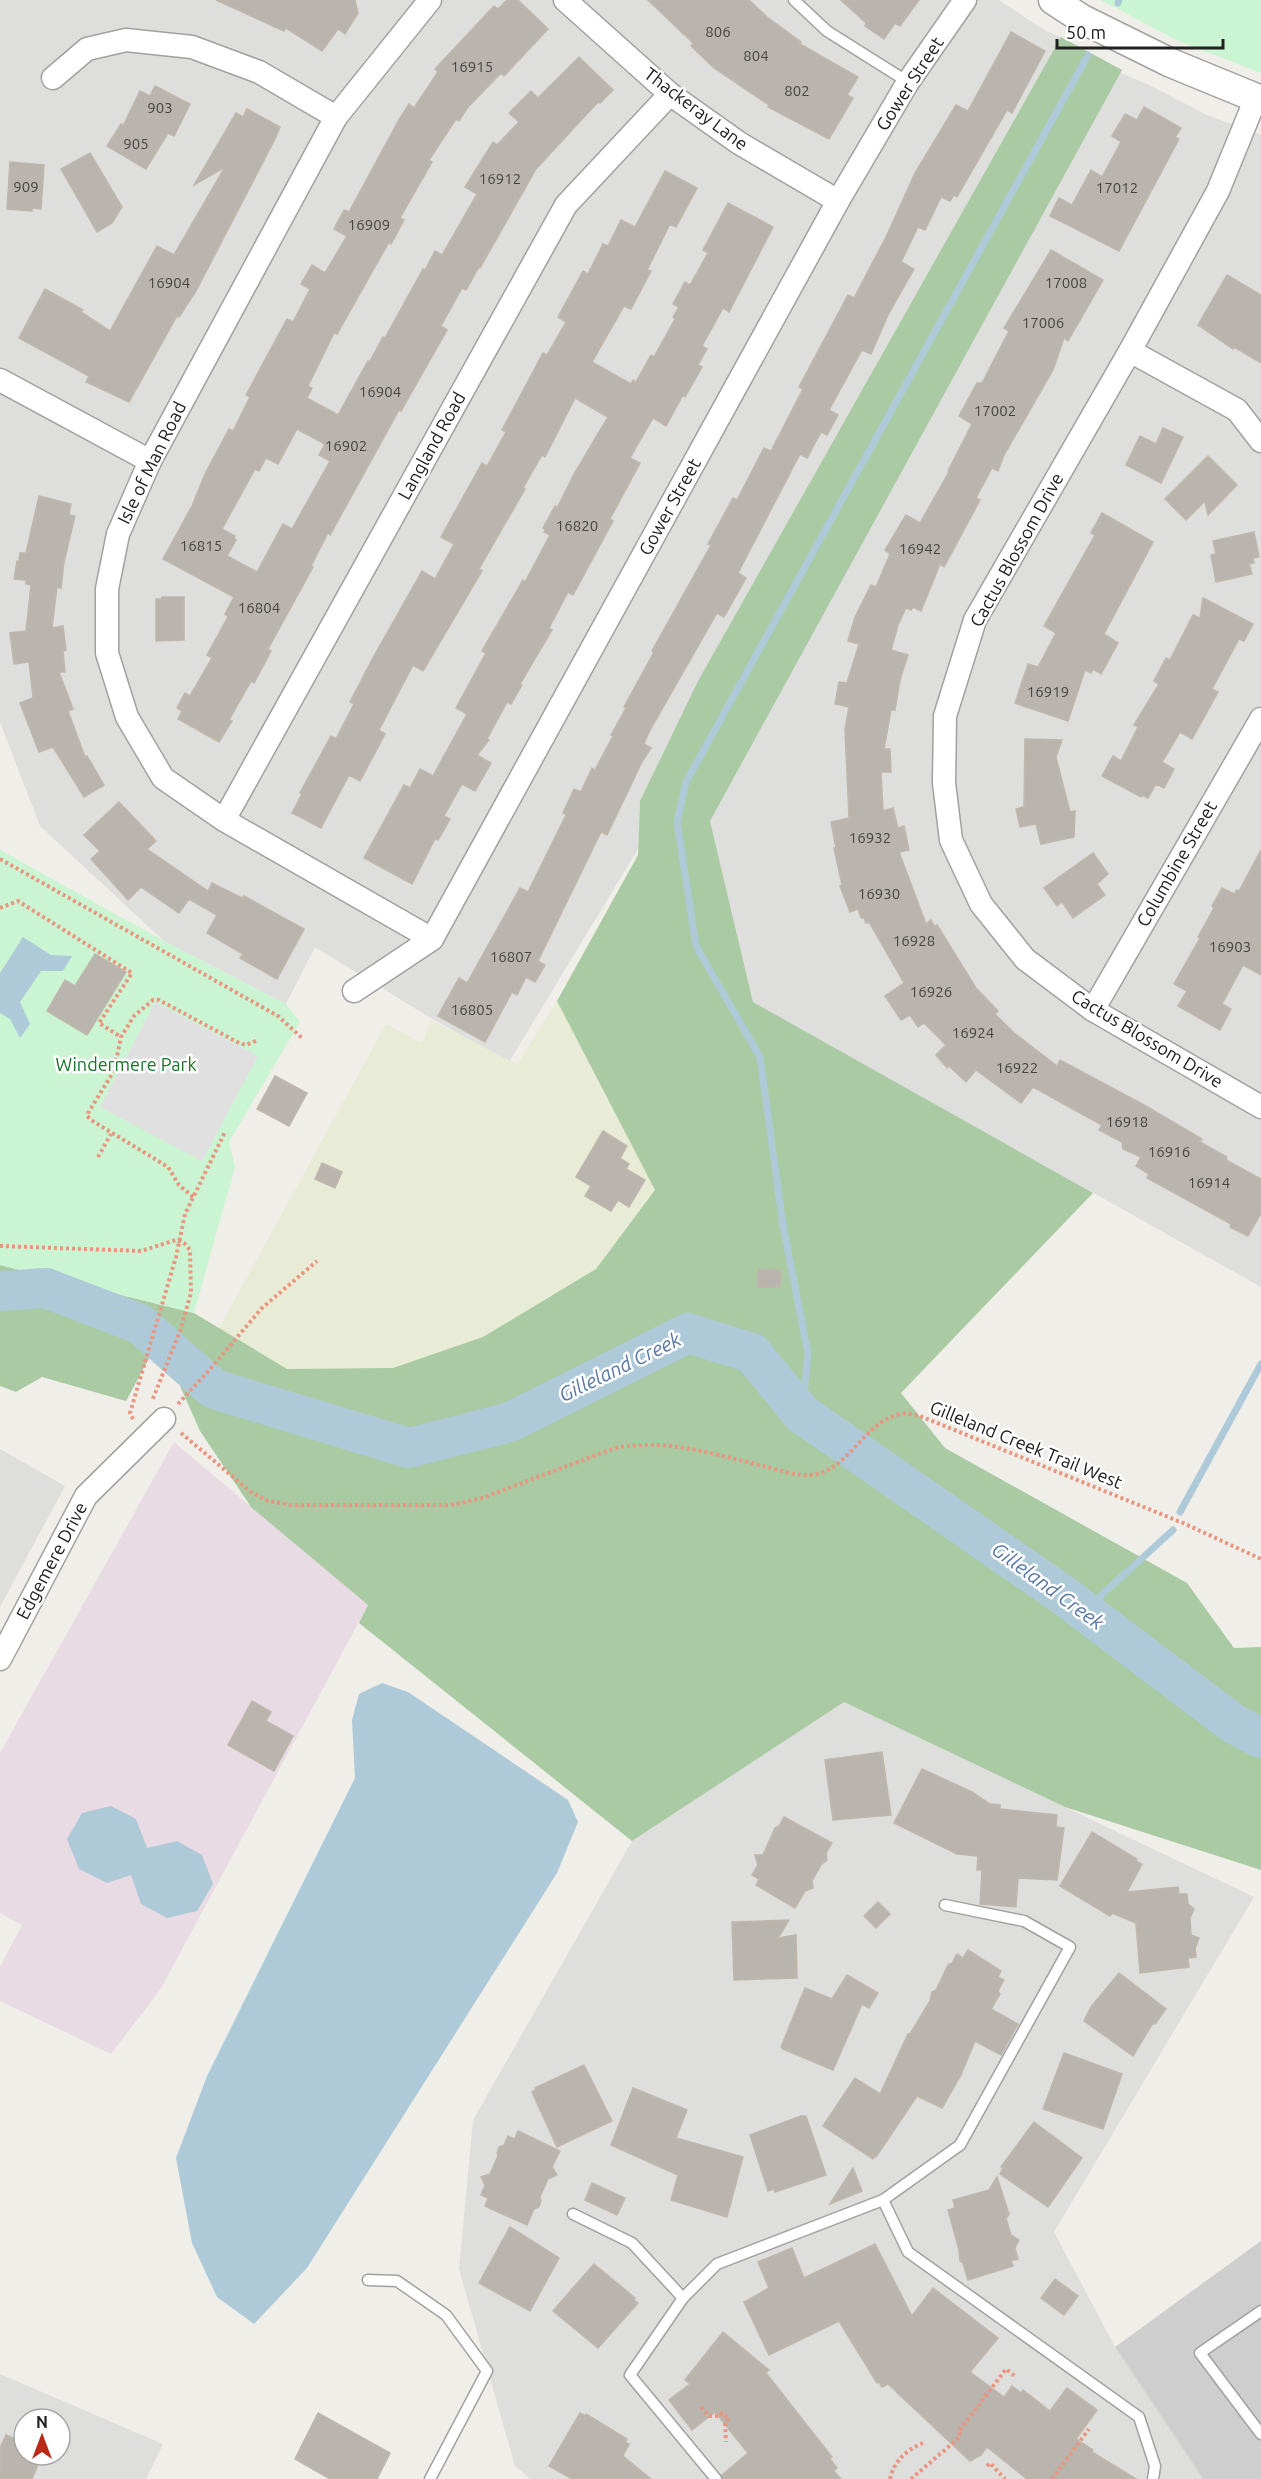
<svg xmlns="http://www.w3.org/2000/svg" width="1261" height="2479" font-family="Ubuntu,sans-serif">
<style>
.residential{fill:#dededd;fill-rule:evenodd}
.industrial{fill:#e8dbe4}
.religious{fill:#cecece}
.farmland{fill:#e8ecd6}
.forest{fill:#a9caa2}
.park{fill:#cbf4d3}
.parking{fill:#e0e0e0}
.water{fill:#aecad8}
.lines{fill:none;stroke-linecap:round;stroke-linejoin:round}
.stream{stroke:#aecad8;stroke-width:7}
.river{stroke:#aecad8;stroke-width:40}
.building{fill:#b9b4ae;stroke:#c0b7ac;stroke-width:1.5;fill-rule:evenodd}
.service-casing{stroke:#a1a1a1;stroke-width:13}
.minor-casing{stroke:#a1a1a1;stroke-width:25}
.tertiary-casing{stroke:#a1a1a1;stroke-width:31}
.path{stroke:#ea957f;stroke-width:4;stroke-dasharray:3 3;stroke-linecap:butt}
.service{stroke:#fff;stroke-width:10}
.minor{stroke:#fff;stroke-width:22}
.tertiary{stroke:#fff;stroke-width:28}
.labels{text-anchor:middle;stroke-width:5;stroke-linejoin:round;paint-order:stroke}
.number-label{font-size:15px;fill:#464544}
.street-label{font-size:18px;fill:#202020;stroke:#fff}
.park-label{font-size:18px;fill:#19742a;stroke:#fff}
.water-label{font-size:20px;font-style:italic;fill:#5776a6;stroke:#fff}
</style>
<rect width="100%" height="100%" fill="#f0eee8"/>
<g class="residential">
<polygon points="0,0 999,0 1046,31 1061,37 698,681 640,801 638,849 509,1062 429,1017 315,947 286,1004 164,941 40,826 0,722"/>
<polygon points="1119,72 1153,87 1207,115 1261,135 1261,1287 753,1002 710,821 859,537"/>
<polygon points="0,1449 65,1486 0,1607"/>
<polygon points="844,1702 1254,1897 1054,2232 1115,2347 1203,2479 530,2479 515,2466 459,2269 473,2120 632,1841"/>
<path d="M0 2374 163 2444 146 2479H0ZM24 2419H60V2455H24Z"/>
</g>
<polygon class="industrial" points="174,1442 368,1605 160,1990 111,2054 0,2001 0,1967 22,1925 0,1913 0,1753"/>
<polygon class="religious" points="1261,2241 1261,2479 1203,2479 1115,2347"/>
<polygon class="farmland" points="557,1001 662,1059 846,1198 307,1407 213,1339 386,1024 422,1043 431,1020 517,1064"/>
<polygon class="forest" points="1061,37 1122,70 710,821 753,1002 1093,1193 901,1393 945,1448 1187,1583 1234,1648 1261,1647 1261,1870 1065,1807 844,1702 632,1841 359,1623 368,1605 251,1507 200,1431 180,1386 183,1350 161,1336 126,1401 42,1377 16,1392 0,1386 0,1265 194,1313 287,1369 393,1368 483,1337 596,1269 655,1190 557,1001 638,855 640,801 698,681"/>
<g class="park">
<polygon points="1101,0 1261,0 1261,73 1176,40"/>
<polygon points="0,850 164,941 286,1004 300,1022 229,1142 235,1167 194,1313 0,1265"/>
</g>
<polygon class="parking" points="155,1002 258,1056 202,1161 100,1107"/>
<g class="water">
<polygon points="23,937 51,955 72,956 63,971 41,971 20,1002 30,1024 20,1038 10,1019 0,1013 0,973"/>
<polygon points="382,1683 408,1692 568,1800 578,1822 557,1873 307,2268 254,2324 217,2297 192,2243 176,2158 207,2076 355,1778 352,1720 359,1694"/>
<polygon points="111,1806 136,1819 147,1848 177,1841 202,1855 213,1884 197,1911 167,1918 141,1904 131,1875 107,1883 79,1869 67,1839 82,1813"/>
</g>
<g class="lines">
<g class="stream">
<polyline points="1118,3 1119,0"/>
<polyline points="802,1414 808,1354 783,1225 760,1057 696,946 677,822 686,782 1088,55"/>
<polyline points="1180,1512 1261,1364"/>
<polyline points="1084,1611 1173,1530"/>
</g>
<polyline class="river" points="0,1291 46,1288 140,1324 214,1389 409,1448 510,1422 688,1333 752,1353 802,1414 1063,1595 1234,1724 1261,1738"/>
</g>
<g class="building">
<polygon points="216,0 355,0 358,13 345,34 338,29 322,51 286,28 284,31"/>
<path d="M507 0H518L548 29 504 76 501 73 468 107 459 121 456 119 429 160 432 162 400 218 404 220 391 244 389 242 337 334 334 333 308 386 312 388 307 398 338 415 368 361H370L383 337 385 338 423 269 425 270 435 251 442 255 477 194 465 187 493 142 497 145 519 122 509 113 531 91 538 98 579 57 613 90 600 103 598 102 536 169 480 268 479 267 466 290 462 288 441 326 447 330 401 411 399 410 330 535 328 533 311 566 313 567 268 649 271 651 254 683 251 681 229 720 232 721 219 742 178 719 182 711 177 708 185 693 190 696 212 658 207 655 228 617 225 614 234 597 163 559 192 506 205 474 229 429 233 431 250 397 246 395 287 319 293 322 310 289 301 284 312 265 325 273 347 236 334 229 344 210 349 212 400 118 409 104 414 108 438 72 435 69 494 6 498 9ZM297 429 325 444 319 455 330 461 292 529 283 524 257 572 227 556 236 540 234 538 235 536 222 529 255 469 259 471 266 458 278 464Z"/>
<polygon points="648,0 749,0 767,17 801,42 800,44 858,77 847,95 853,98 829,139 768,107 769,105 714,68 691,46 693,43"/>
<polygon points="841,0 919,0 900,26 895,23 884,39 865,26 866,23"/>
<polygon points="1011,32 1045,51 1012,113 1007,110 957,197 954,195 950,201 941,197 925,230 918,227 901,262 914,269 888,315 871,354 862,350 829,410 838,415 827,435 821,432 807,458 800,454 738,573 746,578 724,617 717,613 649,732 644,744 651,748 642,762 607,835 601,832 538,961 545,965 535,982 526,977 517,995 512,992 485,1042 438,1016 459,978 467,983 520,888 528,892 566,815 563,813 574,789 581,792 592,768 595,770 613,736 611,735 626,708 624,707 654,652 652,651 711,545 708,544 733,498 737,500 764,448 771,451 803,389 799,387 848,295 854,298 886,237 915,173 956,105 968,111"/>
<polygon points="155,86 190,104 174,136 168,133 146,169 107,146 121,124 123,126 140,91 150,96"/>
<polygon points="1144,107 1181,128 1175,137 1179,139 1119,251 1050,216 1059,198 1072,205 1091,170 1102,177 1121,142 1112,136 1125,114 1137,120"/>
<polygon points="247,109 280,127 276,137 196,291 179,317 177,316 129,402 86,382 89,376 19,338 45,289 83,310 81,312 110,331 157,246 174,255 225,167 194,185 236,113 243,117"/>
<polygon points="90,153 122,207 112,223 97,232 61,169"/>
<polygon points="10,162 44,165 41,209 32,208 32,211 7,209"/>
<polygon points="665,171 697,188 676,227 670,224 647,270 651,271 631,309 624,306 592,362 631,384 633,380 636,382 651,355 654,357 675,319 673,317 679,307 673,304 685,282 690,285 708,253 703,250 728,203 773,227 729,312 723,308 702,346 707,349 698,365 702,367 685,397 683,395 666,426 653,418 630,458 640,463 610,519 613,521 573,595 568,592 549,628 552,630 520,684 522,685 511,704 507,702 487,739 489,740 477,755 491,763 475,791 462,784 444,816 450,819 438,840 435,839 412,884 364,858 404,785 410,788 420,769 433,776 467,714 456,708 486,653 482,651 523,580 525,582 550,535 544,532 545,529 543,528 555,506 557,508 574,474 608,417 575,398 545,457 542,455 523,488 525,489 479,569 482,571 423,671 413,665 379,730 385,734 360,781 349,775 321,828 292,813 302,794 300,793 331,736 336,739 354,704 350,702 374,656 422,571 435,579 454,544 441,537 482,463 487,466 506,432 502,430 543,353 547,355 566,322 558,317 583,271 588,274 603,244 608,246 621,220 635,227"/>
<polygon points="1051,250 1103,280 1068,341 1064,338 1053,370 1004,455 998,471 992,468 976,498 980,500 944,567 940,564 921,611 913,607 911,610 906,608 898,625 891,650 908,655 900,680 895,710 891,710 884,749 890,749 891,772 881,772 883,811 893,808 898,828 904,826 909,850 899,852 926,924 931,920 934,926 937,925 976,988 998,1011 995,1014 1014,1033 1057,1066 1060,1060 1144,1105 1202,1139 1200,1142 1227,1157 1226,1160 1261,1179 1261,1213 1248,1236 1230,1227 1231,1224 1147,1178 1149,1174 1136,1166 1141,1157 1123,1149 1122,1142 1099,1130 1102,1125 1033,1087 1021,1103 976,1070 966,1082 949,1066 947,1068 936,1055 946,1045 924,1023 918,1027 910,1015 901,1020 885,996 904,983 869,922 866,923 864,918 861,918 858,909 850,912 840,886 842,885 834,848 836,848 831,822 849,818 845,729 849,707 835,704 839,682 847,683 859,644 848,641 855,617 871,585 876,587 890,554 885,550 906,515 920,523 949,472 948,471 972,424 959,416 977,383 982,383 1009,331 1004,328"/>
<polygon points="1227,275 1261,295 1261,363 1234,347 1233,349 1198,325"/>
<polygon points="1163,428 1183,437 1161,483 1126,465 1140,436 1156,444"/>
<polygon points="1208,456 1237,485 1208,515 1205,501 1186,520 1165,499"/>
<polygon points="39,496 71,504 69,515 75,516 64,562 61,588 57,587 52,628 63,626 66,650 63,651 65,672 59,672 73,709 68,711 85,757 87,756 104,785 84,797 53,747 39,752 20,703 33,698 29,662 14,664 10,633 26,631 31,585 26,584 26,580 14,579 17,561 19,562 20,553 26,553"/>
<polygon points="1102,513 1153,542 1104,634 1118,643 1101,674 1093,669 1091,673 1085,670 1068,721 1015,703 1028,664 1038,667 1056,633 1044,626 1095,535 1091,533"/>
<polygon points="1254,532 1259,557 1253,558 1254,563 1249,564 1252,574 1216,582 1211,555 1216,554 1213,541"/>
<polygon points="162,597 184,597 184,640 156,641 156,599 162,599"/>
<polygon points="1203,598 1253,624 1244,641 1239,639 1212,689 1218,692 1192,739 1180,732 1162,762 1174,769 1164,788 1156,784 1148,798 1142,795 1141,797 1102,776 1113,756 1121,761 1138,727 1134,725 1159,684 1154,681 1166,658 1170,660 1193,615 1200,618"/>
<polygon points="1025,739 1062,740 1056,757 1070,812 1075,811 1074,837 1041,844 1036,824 1020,827 1016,809 1024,807"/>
<polygon points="119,802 156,841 147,849 208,891 212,883 242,898 244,896 304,929 277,979 240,958 243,954 207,933 217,915 189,899 179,913 141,887 128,900 91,859 100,851 84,835"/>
<polygon points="1261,850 1261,975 1243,965 1222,1004 1231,1009 1220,1030 1178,1006 1187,991 1174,984 1200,938 1198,937 1214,908 1212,906 1222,888 1234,894 1237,890 1239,891"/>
<polygon points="1093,853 1108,874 1097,884 1105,895 1073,918 1062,902 1057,906 1044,888"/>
<polygon points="95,954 126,972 87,1035 47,1011 65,980 75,986"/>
<polygon points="275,1076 307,1093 289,1126 257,1109"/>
<polygon points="603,1131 627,1146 620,1158 629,1164 626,1169 645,1180 629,1207 618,1200 611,1211 585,1196 591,1186 576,1177"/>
<polygon points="322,1163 342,1172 335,1188 315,1179"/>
<polygon points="758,1269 781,1270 780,1287 757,1287"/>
<polygon points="252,1701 271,1712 266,1721 293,1736 274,1771 228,1745"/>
<polygon points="882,1752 891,1815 833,1820 825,1760"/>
<polygon points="922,1769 972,1792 990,1804 1000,1805 1000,1809 1057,1815 1056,1827 1064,1828 1057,1880 1018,1878 1016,1907 980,1904 982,1870 977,1870 978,1856 957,1854 894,1823"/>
<polygon points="784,1817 832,1843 826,1853 827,1860 821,1865 812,1881 813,1888 805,1891 795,1908 756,1885 759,1879 752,1875 758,1865 755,1855 763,1855 775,1828 779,1826"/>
<polygon points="1092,1832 1137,1859 1136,1861 1142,1864 1127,1892 1178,1887 1179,1894 1187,1894 1188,1904 1194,1909 1190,1918 1191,1935 1199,1938 1195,1949 1196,1957 1188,1958 1189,1967 1140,1973 1136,1923 1112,1913 1110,1916 1060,1886"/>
<polygon points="878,1902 890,1914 876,1928 864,1916"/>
<polygon points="789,1920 778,1938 796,1935 797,1978 734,1980 732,1922"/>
<polygon points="968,1950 1001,1971 998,1977 1004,1980 998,1991 1000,1994 991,2009 1018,2024 1001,2055 975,2041 961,2075 942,2108 917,2096 876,2157 875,2156 873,2159 823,2126 855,2078 880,2094 908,2034 910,2034 930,2001 932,1992 936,1990 948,1965 952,1963 957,1954 963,1958"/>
<polygon points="1119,1973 1166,2009 1155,2024 1153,2023 1133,2056 1084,2021 1091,2007"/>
<polygon points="847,1975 878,1993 869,2008 862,2004 833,2070 783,2049 781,2047 805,1988 832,1999"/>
<polygon points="1064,2053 1122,2074 1103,2129 1043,2109"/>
<polygon points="584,2065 612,2121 557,2147 532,2092 536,2089 535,2088"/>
<polygon points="633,2088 687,2110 676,2138 743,2157 727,2217 671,2200 678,2175 611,2145"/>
<polygon points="801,2116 806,2116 826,2175 775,2192 774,2189 768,2191 750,2135"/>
<polygon points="1034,2122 1082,2158 1048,2207 1000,2174 1003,2168 1001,2167"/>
<polygon points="518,2131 560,2151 552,2167 557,2175 548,2179 540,2197 541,2201 539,2207 534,2209 527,2225 485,2206 488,2198 481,2195 485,2185 481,2177 490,2174 498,2156 497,2153 499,2147 504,2145 508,2136 515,2139"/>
<polygon points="853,2168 862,2191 830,2204"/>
<polygon points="997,2177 1009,2214 1006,2219 1011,2235 1019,2240 1015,2248 1018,2259 1011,2261 1013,2266 968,2280 963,2263 960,2261 959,2250 948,2210 955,2208 953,2200 989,2190"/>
<polygon points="592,2183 625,2198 617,2215 585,2200"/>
<polygon points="510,2227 559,2258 530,2311 479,2283"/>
<polygon points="875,2244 912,2316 933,2288 998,2338 970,2372 1004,2397 1012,2386 1021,2393 1023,2390 1050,2411 1067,2388 1097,2410 1076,2439 1093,2450 1092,2452 1136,2479 1027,2479 987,2447 981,2455 970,2461 888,2384 882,2387 879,2382 877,2383 839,2321 769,2355 744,2302 769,2288 758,2262 792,2248 804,2278"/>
<polygon points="594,2264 635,2298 633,2299 638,2303 598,2348 553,2311"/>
<polygon points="1055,2279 1078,2296 1064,2315 1041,2298"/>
<polygon points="723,2332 769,2370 766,2373 832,2457 830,2459 837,2468 834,2471 841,2479 723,2479 722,2475 748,2453 715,2412 692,2430 669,2400 690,2384 685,2380"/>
<polygon points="318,2413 390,2453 377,2479 330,2479 295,2459"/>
<polygon points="580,2413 585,2416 586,2414 627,2439 625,2442 629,2444 623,2456 651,2479 572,2479 549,2466"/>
<polygon points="6,2435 24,2443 24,2455 42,2455 32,2479 0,2479 0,2448"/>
</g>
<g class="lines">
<defs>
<g id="service">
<polyline points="794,0 827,31 908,82"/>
<polyline points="883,2200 908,2252 1139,2417 1155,2466 1153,2479"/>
<polyline points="573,2214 632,2243 683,2298"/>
<polyline points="368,2280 397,2281 446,2315 487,2371 430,2479"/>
<polyline points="1261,2311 1200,2353 1261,2434"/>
<polyline points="716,2479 630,2375 683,2298 717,2264 883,2200 960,2145 1070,1947 1024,1921 945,1905"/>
</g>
<g id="minor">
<polyline points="430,0 336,117 150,461 118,534 107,589 107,653 127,717 163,778 224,820 432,939"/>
<polyline points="565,0 670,94 739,143 838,201"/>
<polyline points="53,78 87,49 126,40 192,47 259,72 336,117"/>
<polyline points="1256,98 1218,191 1130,351 975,620 945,716 944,783 951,840 981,904 1025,959 1093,1010 1261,1107"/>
<polyline points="1130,351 1237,410 1261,441"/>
<polyline points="0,380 150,461"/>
<polyline points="224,820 566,205 670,94"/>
<polyline points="354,991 432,939 838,201 908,82 965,0"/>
<polyline points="1093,1010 1261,719"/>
<polyline points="0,1659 86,1496 164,1419"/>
</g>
<polyline id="tertiary" points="1053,0 1082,19 1171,63 1261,100"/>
</defs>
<use href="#service" class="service-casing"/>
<use href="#minor" class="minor-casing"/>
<use href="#tertiary" class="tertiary-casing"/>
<g class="path">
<polyline points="0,859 278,1016 302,1038"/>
<polyline points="0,908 18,901 132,973 99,1023 121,1037"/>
<polyline points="98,1157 111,1134"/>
<polyline points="193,1197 179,1185 168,1167 91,1120 87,1116 88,1113 114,1071 121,1037 134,1016 153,1000 159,1000 239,1043 246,1045 258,1040"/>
<polyline points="0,1246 141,1251 176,1240 184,1243 190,1250 191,1293 180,1331 152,1401"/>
<polyline points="178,1404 211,1368 262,1308 317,1261"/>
<polyline points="133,1419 130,1413 176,1257 185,1214 225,1132"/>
<path d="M181 1433 251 1492 268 1501 291 1505H446L462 1503 482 1498 615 1448C666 1438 713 1454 763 1466 779 1470 801 1478 817 1474 851 1466 866 1420 901 1414 907 1413 914 1415 920 1416L1183 1523 1261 1559"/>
<polyline points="701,2407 709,2416 720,2416 722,2413 729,2419 725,2422 726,2442"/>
<polyline points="987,2466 990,2463 1005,2479"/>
<path d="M890 2479C894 2461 906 2450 923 2443"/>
<polyline points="911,2479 960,2437 959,2431 1006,2369 1016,2377"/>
<polyline points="1052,2479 1089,2429"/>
</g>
<use href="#service" class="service"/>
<use href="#minor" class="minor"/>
<use href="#tertiary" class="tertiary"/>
</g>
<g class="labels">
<g class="number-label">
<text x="718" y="37">806</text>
<text x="756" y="61">804</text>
<text x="472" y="72">16915</text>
<text x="797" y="96">802</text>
<text x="160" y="113">903</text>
<text x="136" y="149">905</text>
<text x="500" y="184">16912</text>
<text x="26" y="192">909</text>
<text x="1117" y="193">17012</text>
<text x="369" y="230">16909</text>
<text x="169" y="288">16904</text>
<text x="1066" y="288">17008</text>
<text x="1043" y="328">17006</text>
<text x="380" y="397">16904</text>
<text x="995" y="416">17002</text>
<text x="346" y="451">16902</text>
<text x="577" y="531">16820</text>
<text x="201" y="551">16815</text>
<text x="920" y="554">16942</text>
<text x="259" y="613">16804</text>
<text x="1048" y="697">16919</text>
<text x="870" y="843">16932</text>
<text x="879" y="899">16930</text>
<text x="914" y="946">16928</text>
<text x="1230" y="952">16903</text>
<text x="511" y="962">16807</text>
<text x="931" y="997">16926</text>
<text x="472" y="1015">16805</text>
<text x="973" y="1038">16924</text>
<text x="1017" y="1073">16922</text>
<text x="1127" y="1127">16918</text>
<text x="1169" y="1157">16916</text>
<text x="1209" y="1188">16914</text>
</g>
<g class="street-label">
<text transform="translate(910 84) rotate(-57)" y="6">Gower Street</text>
<text transform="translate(696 109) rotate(37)" y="6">Thackeray Lane</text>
<text transform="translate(432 446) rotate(-61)" y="6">Langland Road</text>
<text transform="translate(152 463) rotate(-64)" y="6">Isle of Man Road</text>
<text transform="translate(670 507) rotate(-61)" y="6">Gower Street</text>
<text transform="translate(1017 550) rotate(-61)" y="6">Cactus Blossom Drive</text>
<text transform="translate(1177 864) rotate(-60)" y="6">Columbine Street</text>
<text transform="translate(1147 1039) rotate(31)" y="6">Cactus Blossom Drive</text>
<text transform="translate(1026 1445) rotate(22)" y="6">Gilleland Creek Trail West</text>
<text transform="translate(52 1561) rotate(-62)" y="6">Edgemere Drive</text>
</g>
<g class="park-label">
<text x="126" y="1071">Windermere Park</text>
</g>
<g class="water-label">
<text transform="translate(620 1367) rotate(-26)" y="7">Gilleland Creek</text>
<text transform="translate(1048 1586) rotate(36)" y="7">Gilleland Creek</text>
</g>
</g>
<g transform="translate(42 2437)"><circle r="28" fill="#ffffff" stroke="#a6a6a6" stroke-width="1.5"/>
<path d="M0-4.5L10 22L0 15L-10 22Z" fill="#b92918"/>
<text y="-9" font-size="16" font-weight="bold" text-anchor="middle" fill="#202020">N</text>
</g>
<path d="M1057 39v9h166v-9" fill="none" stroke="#202020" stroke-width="3"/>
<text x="1066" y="39" font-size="18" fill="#202020" stroke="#ffffff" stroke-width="4.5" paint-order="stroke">50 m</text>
</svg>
